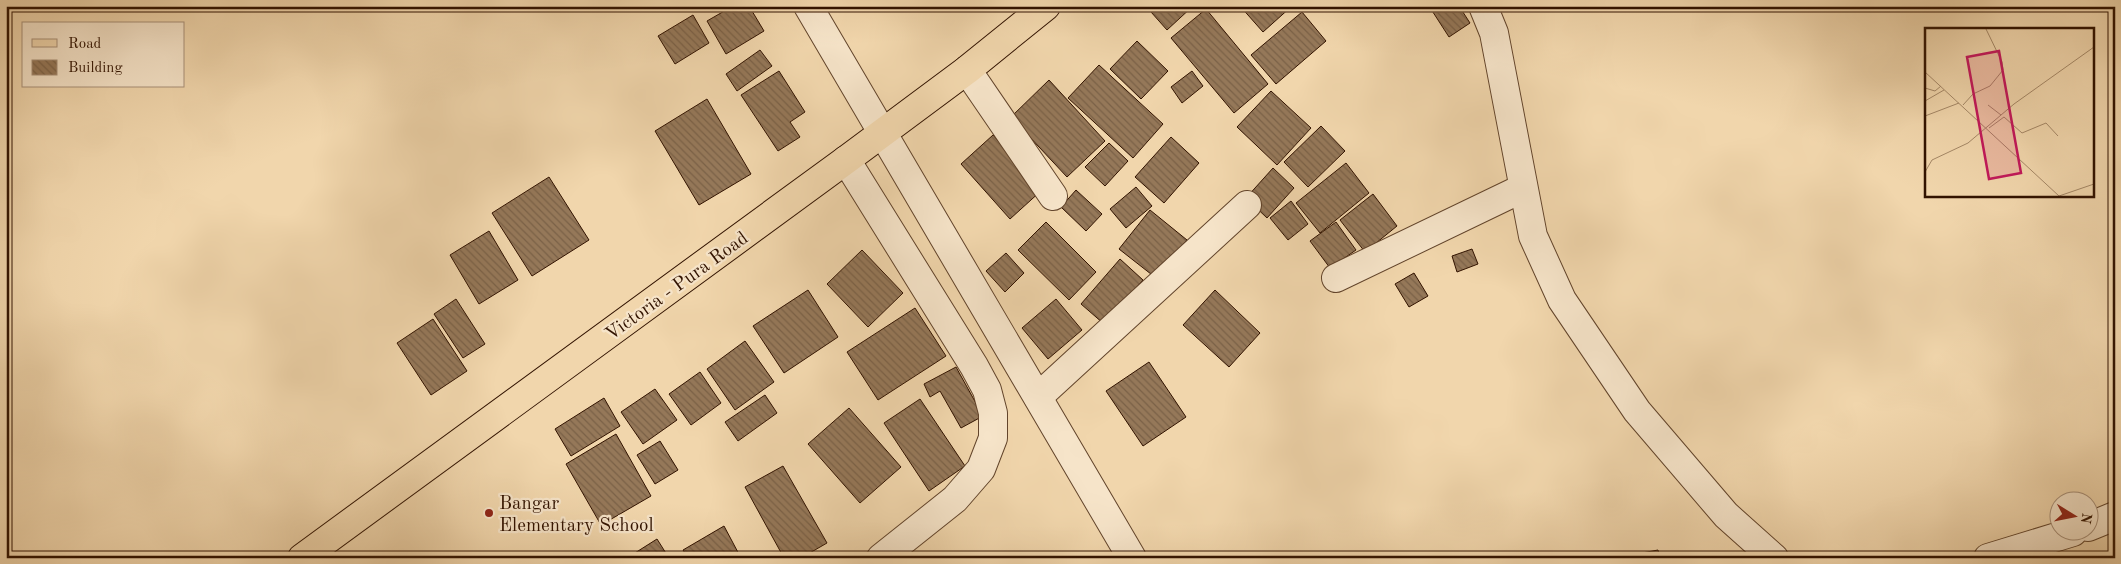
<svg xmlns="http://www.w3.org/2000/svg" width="2121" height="564" font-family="'Old Standard TT',serif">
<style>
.building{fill:url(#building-back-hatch);stroke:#321300}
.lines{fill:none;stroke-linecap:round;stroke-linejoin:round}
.minor-casing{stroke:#62442b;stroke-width:30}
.major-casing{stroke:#321300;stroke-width:30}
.minor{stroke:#f6e4c9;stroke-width:28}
.major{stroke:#f1d6ac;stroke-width:28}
.poi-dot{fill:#8f2418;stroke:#f6e4c9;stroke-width:2}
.labels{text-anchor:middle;stroke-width:4.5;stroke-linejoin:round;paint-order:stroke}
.street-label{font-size:19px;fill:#321300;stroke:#f6e4c9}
.poi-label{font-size:19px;fill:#321300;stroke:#f6e4c9;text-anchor:start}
.inset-road{fill:none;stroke:#a58867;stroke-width:1}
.view{fill:#c2185b;fill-opacity:0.15;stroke:#c2185b;stroke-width:2.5}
.inset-edge{fill:none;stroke:#321300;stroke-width:2.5}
</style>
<defs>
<pattern id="building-back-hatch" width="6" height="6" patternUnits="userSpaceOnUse" patternTransform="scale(1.25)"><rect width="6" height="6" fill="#957859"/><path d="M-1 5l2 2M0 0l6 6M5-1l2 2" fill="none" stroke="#7a6147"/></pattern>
</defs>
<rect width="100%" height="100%" fill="#f1d6ac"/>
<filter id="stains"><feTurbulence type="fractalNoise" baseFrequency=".004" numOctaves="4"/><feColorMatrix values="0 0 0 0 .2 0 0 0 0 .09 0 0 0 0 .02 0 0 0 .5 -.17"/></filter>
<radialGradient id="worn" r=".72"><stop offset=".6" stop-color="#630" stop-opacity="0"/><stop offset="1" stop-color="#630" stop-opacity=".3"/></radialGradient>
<g class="building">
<polygon points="733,6 749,6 764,31 726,54 707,21"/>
<polygon points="1158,6 1193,6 1167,30 1151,12"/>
<polygon points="1240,6 1292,6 1263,32"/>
<polygon points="1429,6 1459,6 1470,23 1449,37"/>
<polygon points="1206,9 1268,84 1234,113 1171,38"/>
<polygon points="1302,12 1326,41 1276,84 1251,55"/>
<polygon points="693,15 709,43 675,64 658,36"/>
<polygon points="1137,41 1168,71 1141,99 1110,69"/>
<polygon points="760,50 772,66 737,91 726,74"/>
<polygon points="1099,65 1163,124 1133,158 1068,98"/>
<polygon points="779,71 805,112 790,122 800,137 778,151 741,95"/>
<polygon points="1192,71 1203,86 1182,103 1171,87"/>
<polygon points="1049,80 1105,141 1067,177 1011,117"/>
<polygon points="1271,91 1311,128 1277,165 1237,127"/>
<polygon points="707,99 751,174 699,205 655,131"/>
<polygon points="1321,126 1345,151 1308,187 1284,162"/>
<polygon points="993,135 1042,190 1010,219 961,164"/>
<polygon points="1171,137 1199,163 1164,203 1135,177"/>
<polygon points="1109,143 1128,161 1105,186 1085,167"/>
<polygon points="1346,163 1369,193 1320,233 1296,203"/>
<polygon points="1273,168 1294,188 1267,218 1246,198"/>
<polygon points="549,177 589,240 532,276 492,213"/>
<polygon points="1136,187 1152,206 1126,228 1110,209"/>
<polygon points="1076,190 1102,214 1086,231 1061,207"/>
<polygon points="1373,194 1397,226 1365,252 1340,220"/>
<polygon points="1291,201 1308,224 1288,240 1270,218"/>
<polygon points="1150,210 1187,240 1156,278 1119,249"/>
<polygon points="1046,222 1096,272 1069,300 1018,250"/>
<polygon points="1336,222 1356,250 1330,268 1310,241"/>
<polygon points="489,231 518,280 479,304 450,255"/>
<polygon points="1472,249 1478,264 1457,272 1452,256"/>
<polygon points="862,250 903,293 868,327 827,284"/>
<polygon points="1006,253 1024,273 1005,292 986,271"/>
<polygon points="1120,259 1143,280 1104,324 1081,304"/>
<polygon points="1414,273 1428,296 1409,307 1395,284"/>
<polygon points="808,290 838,337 784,373 753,326"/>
<polygon points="1215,290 1260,333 1229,367 1183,325"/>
<polygon points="456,299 485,344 463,358 434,314"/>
<polygon points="1056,299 1082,330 1048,359 1022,328"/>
<polygon points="915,308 946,356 878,400 847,352"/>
<polygon points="433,319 467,371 431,395 397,343"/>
<polygon points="745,341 774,382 735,410 707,369"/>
<polygon points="1149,362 1186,417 1143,446 1106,391"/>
<polygon points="956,367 983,416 961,428 940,391 930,397 924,384"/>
<polygon points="700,372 721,403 691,425 669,394"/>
<polygon points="655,389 677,420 643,444 621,412"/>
<polygon points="765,395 777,413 738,441 725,422"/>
<polygon points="604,398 620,426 571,456 555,429"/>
<polygon points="920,399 965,466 929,491 884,423"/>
<polygon points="849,408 901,467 860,503 808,444"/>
<polygon points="616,434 651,496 601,525 566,464"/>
<polygon points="660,441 678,470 655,484 637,455"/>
<polygon points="783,466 827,543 801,558 784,558 745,487"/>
<polygon points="724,526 741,558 688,558 683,550"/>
<polygon points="657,539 669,558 627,558"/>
<polygon points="1658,550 1660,558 1631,558 1631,555"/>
</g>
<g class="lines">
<defs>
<g id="minor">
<polyline points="808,6 1132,558"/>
<polyline points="1483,6 1494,33 1533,236 1562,300 1637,411 1726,515 1774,558"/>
<polyline points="967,70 1053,196"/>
<polyline points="846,160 974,366 987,390 993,413 993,438 981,469 955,499 881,558"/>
<polyline points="1336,278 1523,188"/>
<polyline points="1038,397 1247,205"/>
<polyline points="2088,527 2115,516"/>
<polyline points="1988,558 2073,532"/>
</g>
<polyline id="major" points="302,558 846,160 967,70 1046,6"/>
</defs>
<use href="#minor" class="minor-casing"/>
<use href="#major" class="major-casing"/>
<use href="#minor" class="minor"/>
<use href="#major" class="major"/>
</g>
<circle class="poi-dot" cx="489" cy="513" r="5"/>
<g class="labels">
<g class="street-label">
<text transform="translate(676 285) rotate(-36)" y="7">Victoria - Pura Road</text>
</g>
<g class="poi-label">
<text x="499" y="509">Bangar<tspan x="499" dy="22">Elementary School</tspan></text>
</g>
</g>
<g transform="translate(1925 28)">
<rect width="169" height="169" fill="#f1d6ac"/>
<path class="inset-road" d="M0 44 134 168M0 60 10 63 16 58M0 73 19 62M38 77 48 66 65 58 78 42 77 34 61 1M63 77 76 87M0 88 34 75M64 100 79 89 97 105 121 95 133 108M0 144 7 132 43 115 89 76 169 19M134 168 169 156"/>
<path class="view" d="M74 23 96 145 64 151 42 29Z"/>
<rect width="169" height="169" class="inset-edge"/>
</g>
<rect width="2121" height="564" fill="none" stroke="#f1d6ac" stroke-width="25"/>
<rect x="8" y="8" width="2106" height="549" fill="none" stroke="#321300" stroke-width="2.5"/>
<rect x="12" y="12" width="2096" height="539" fill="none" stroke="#321300"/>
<rect x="22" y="22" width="162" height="65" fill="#f6e4c9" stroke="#a89079"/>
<rect x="32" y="39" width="25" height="8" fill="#f1d6ac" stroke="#a89079"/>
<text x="68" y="48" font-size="15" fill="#321300">Road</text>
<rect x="32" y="60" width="25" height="15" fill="url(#building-back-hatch)" stroke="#a89079"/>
<text x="68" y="72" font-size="15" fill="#321300">Building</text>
<g transform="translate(2074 516) rotate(100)"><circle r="24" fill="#f6e4c9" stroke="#a89079"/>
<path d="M0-4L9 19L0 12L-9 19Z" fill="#8f2418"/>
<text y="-8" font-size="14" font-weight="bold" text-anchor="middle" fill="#321300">N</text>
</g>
<rect width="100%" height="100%" filter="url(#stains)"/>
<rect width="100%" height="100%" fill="url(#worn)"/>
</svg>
